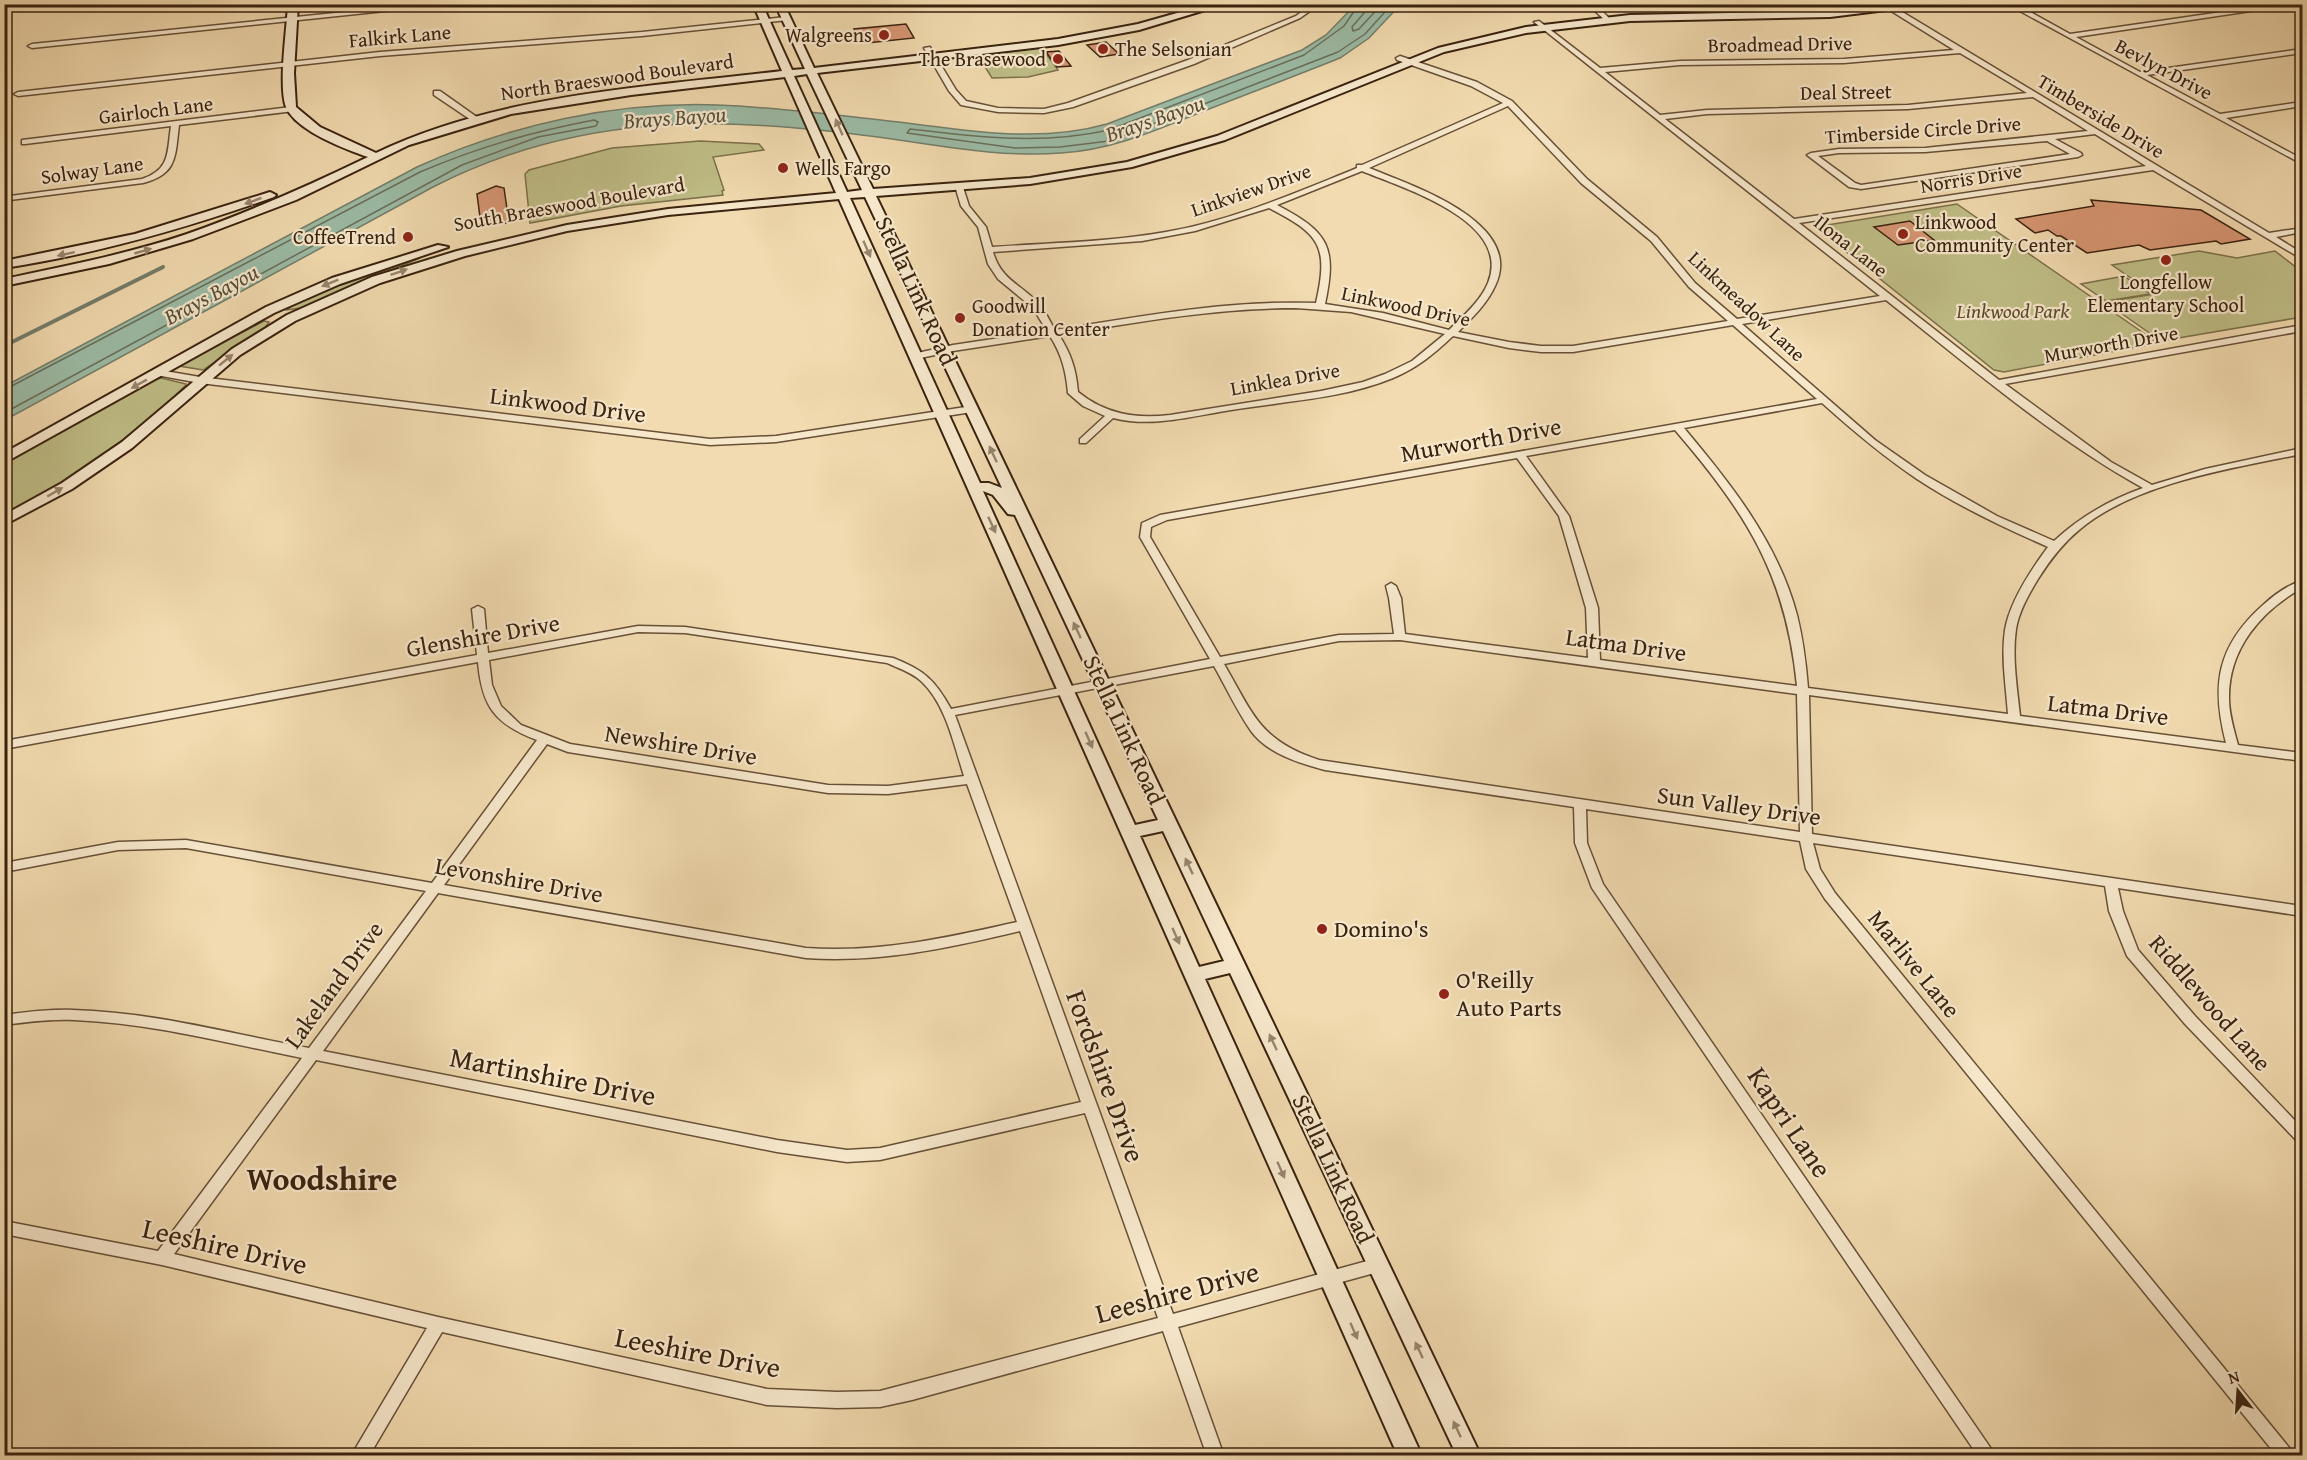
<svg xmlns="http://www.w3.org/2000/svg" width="2307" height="1460" font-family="'Gentium Book Plus',serif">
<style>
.green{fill:#c0be87;stroke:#7c704b;stroke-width:1.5}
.water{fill:#9cbca7;stroke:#747e6a;stroke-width:1.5}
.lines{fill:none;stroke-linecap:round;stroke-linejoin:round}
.shore{stroke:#6a6f5b;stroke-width:1.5}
.stream{stroke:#747e6a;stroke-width:4}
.building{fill:#d89774;stroke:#39220f;stroke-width:1.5}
.street-casing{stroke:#675037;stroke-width:3}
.secondary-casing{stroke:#39220f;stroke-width:4}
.street{fill:#f7e8cc;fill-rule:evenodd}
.secondary{fill:#f7e8cc;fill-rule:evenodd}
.oneway{fill:#98856e}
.poi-dot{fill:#8f2418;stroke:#f7e8cc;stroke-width:2}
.labels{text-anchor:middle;stroke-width:4.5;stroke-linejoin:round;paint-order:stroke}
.far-poi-label{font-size:20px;fill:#39220f;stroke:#f7e8cc;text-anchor:start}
.far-street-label{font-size:20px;fill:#39220f;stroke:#f7e8cc}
.far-park-label{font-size:20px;font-style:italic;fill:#5b492d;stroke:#f7e8cc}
.far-water-label{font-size:22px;font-style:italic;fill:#57503d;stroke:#f7e8cc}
.street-label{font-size:24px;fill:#39220f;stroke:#f7e8cc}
.poi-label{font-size:24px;fill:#39220f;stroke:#f7e8cc;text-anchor:start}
.near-street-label{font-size:28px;fill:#39220f;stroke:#f7e8cc}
.near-neighbourhood-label{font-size:32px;font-weight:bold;fill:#39220f;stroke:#f7e8cc}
</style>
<rect width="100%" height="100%" fill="#f2dbb0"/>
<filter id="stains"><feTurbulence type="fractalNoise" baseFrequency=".00333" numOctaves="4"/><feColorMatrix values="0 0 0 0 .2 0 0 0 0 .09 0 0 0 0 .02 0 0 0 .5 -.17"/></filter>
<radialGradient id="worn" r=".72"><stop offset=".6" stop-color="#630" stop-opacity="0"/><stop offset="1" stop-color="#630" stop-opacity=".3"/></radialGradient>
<g class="green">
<polygon points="1041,47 1058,70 1028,77 992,78 977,54"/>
<polygon points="700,141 759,144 764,150 713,157 724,190 722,191 723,195 621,206 530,223 525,174 529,170 612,148"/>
<polygon points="1957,204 2158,343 2004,372 1994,370 1815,227"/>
<polygon points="2199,251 2237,258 2275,251 2302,272 2302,317 2161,341 2105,302 2154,294 2112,265"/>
<path d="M410 258 418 259 301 308 287 310C313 286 376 270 410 258Z"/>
<polygon points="2124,276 2150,294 2106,301 2081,284"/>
<polygon points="264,321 269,322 265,328 203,370 179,366"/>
<path d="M161 378 186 384 185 386C131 440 70 479 5 516L4 464 151 381Z"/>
</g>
<path class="water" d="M1355 5H1400L1369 38 1340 58C1295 76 1250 93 1204 111 1157 130 1112 150 1061 153 1000 158 938 145 878 137 719 116 580 112 433 187L5 420V386L417 167C509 125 616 101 718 105 773 107 827 114 881 120 956 128 1033 145 1107 124L1302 50 1326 35Z"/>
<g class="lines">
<g class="shore">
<path d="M1359 4 1344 26 1304 55 1109 130C1042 145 977 137 910 129L907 133 1015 148 1060 147 1109 141 1338 52 1365 34 1392 4"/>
<polyline points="1366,4 1364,13 1352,27 1353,31 1359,29 1382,4"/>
<path d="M4 390 420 172C479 147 531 132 594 120L598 122 596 126 538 137 462 165 4 413"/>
</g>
<polyline class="stream" points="4,346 163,267"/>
</g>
<g class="building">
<polygon points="906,24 914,38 867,43 836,38 856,33 854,29"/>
<polygon points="1106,42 1119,54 1100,57 1087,45"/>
<polygon points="1059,51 1071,66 1057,67 1046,52"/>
<polygon points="496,186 504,188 509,223 481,225 477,194"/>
<polygon points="2091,200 2201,210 2250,239 2221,244 2216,241 2150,250 2139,245 2087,253 2061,236 2057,236 2048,230 2035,233 2016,219 2094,206"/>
<polygon points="1910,221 1934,240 1898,245 1874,227"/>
</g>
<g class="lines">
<defs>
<g id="street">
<polygon points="424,4 452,4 32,48 28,46 32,44"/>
<polygon points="1304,4 1310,4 1310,11 1300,18 1194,64 1073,107 1044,113 998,112 961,105 949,91 924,48 930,47 956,90 966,101 998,108 1044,109 1068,103 1188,60 1296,16 1304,10"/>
<polygon points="1587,4 1595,4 1611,20 1606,21"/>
<path d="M1880 4H1889L2269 233 2302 228V232L2276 237 2302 253V259L2153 170 1799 223 1999 380 2302 325V331L2005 384 2111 462 2152 485 2205 469 2302 448V454C2233 468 2134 483 2079 530 2062 544 2050 560 2038 579 2029 594 2019 611 2016 629 2012 657 2017 687 2020 716L2226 743C2211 685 2217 646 2263 605 2274 595 2289 584 2302 581V588C2261 611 2228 649 2229 699 2229 714 2234 730 2238 745L2302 753V761L1809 695 1812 834 2302 906V916L2118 888 2123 911 2138 950 2195 1016 2302 1128V1143L2297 1141 2185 1024 2127 956 2109 911 2105 886 1813 843 1820 869 1835 893 2296 1456H2277L1825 899 1806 869 1800 841 1586 809 1587 843 1603 884 1996 1456H1978L1592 888 1575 843 1574 807 1325 770C1299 763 1268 754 1251 731 1237 711 1226 687 1214 666L955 715 1173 1314 1378 1258 1384 1260 1386 1265 1384 1270 1378 1272 1178 1327 1224 1456H1207L1163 1331 912 1400 880 1407 837 1408 767 1405 442 1332 369 1456H351L427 1328 162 1265 4 1234V1221L158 1251 302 1058C226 1043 151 1023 74 1020 50 1019 27 1022 4 1025V1015C27 1012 50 1009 73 1010 153 1012 231 1034 309 1048L426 891 186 848 118 850 4 872V863L118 842 186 840 432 883 537 740C495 724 482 707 478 662L4 749V741L477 655 472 609 478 606 484 609 488 653 638 626 685 627 893 658C924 670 935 680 951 709L1210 659 1140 537 1142 523 1160 515 1817 399 1733 325 1573 352H1541L1509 348 1453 336C1434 354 1417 368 1393 378 1342 399 1285 401 1231 410 1192 416 1153 428 1113 418L1086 443H1080V439L1105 416 1083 406 1068 393C1066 371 1062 355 1050 336L953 351 916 359 911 356 913 354 953 345 1047 331 1033 308 998 279 988 264 978 227 961 206 955 186 956 184H962L969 206 986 227 992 247C1050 243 1109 242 1166 232 1230 221 1290 195 1350 171L1357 168V165H1362L1503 103 1471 86 1397 60 1396 58 1400 56 1477 82 1512 101 1587 179 1657 237 1695 283 1737 319 1880 296 1534 22 1539 21 1600 68 1680 61 1844 59 1954 50ZM1960 53 2027 93 1908 105 1707 110 1660 115 1605 72 1680 65 1844 63ZM2033 97 2088 131 1925 148 1839 149 1811 153 1807 155 1849 187 1861 189 2078 157 2082 155 2081 153 2055 139 2095 134 2146 166 1794 219 1665 119 1707 114 1908 109ZM1508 106 1581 183 1651 241 1689 287 1728 321 1573 346H1541L1509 342 1458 332C1472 318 1487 304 1495 286 1526 222 1410 185 1369 168ZM2047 141 2070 154 1861 185 1855 183 1818 156 1839 153 1925 152ZM1362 171C1403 188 1513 221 1488 283 1480 302 1463 316 1449 330L1383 313 1325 304C1337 247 1329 232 1277 205ZM1269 208C1320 234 1329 246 1316 303 1229 300 1142 316 1055 330 1050 322 1046 312 1040 305 1023 285 1001 281 993 252L1142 241 1195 231ZM1886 300C1968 365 2051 437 2143 488 2109 500 2080 517 2054 541L1997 516 1925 475 1875 440 1742 324ZM1296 308 1351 312 1445 334 1412 361 1385 374 1363 382 1321 391 1170 415C1135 419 1105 414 1078 392 1076 369 1071 354 1059 335 1137 322 1216 308 1296 308ZM1822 403C1852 430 1883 456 1917 479 1958 506 2003 527 2048 547 2031 570 2010 601 2005 630 2001 658 2006 686 2008 714L1808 688C1806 663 1803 639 1797 615 1778 543 1731 484 1684 428ZM1675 430C1746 513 1786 574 1797 686L1600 660 1598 608 1569 516 1526 456ZM1517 458 1559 516 1586 608 1588 658 1405 634 1401 598 1396 586 1391 583 1386 586 1389 598 1394 634 1339 635 1220 657 1150 537 1151 527 1167 520ZM638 632 685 633 887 663C898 668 911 672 921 681 946 704 954 745 964 776L888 786 828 785 570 744 521 725 501 706 492 685 489 660ZM1400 640 1797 694 1800 832 1319 760C1260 741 1253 714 1224 664L1339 641ZM547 744 568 752 828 793 888 794 967 784 1017 922C946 938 878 953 806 948L444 885ZM438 893 806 958C880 963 949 948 1020 931L1081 1102 880 1148 847 1150 777 1140 323 1051ZM316 1060 777 1152 847 1162 880 1160 1085 1113 1158 1318 880 1391 837 1392 767 1389 438 1317 174 1254Z"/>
<polygon points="2007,4 2016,4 2070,34 2277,4 2298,4 2076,37 2140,72 2302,49 2302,53 2147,75 2220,114 2302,102 2302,106 2226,118 2302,159 2302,164"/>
<polygon points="786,17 788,18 788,20 642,36 380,56 18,96 14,94 18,92 380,52 642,32"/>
<polygon points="434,91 440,91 481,120 474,122 434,95"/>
<path d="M291 107 295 109 294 111 179 125C175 156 178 174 143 183L10 200 6 198 10 196 142 179C171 169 167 152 171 126L25 144H22V140Z"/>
<polygon points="159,370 200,377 710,439 776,436 972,406 977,409 972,412 776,442 710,445 200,383 156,375 154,373"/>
</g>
<g id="secondary">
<path d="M288 4H298L294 73 296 107 320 127 376 153C498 94 649 87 782 71L753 4H762L792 70 805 69 775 4H784L814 68 1058 39 1138 24 1209 4H1225L1139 30 1058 45 817 73 873 189 1030 178 1127 162 1217 136 1438 48 1526 27 1630 15 1830 11 1898 4H1935L1830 17 1630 21 1526 33 1444 52 1225 140 1132 167 1030 184 876 196 1481 1456H1457L1230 973 1205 979 1422 1456H1398L839 199 668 215 567 231 465 256 380 283 295 321 240 355 132 448 72 489 4 525V515L62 483 122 442 232 349 287 315 372 277 457 251 567 225 668 209 836 193 785 77 631 95 511 114 409 145 296 200 193 239 109 264 4 286V279C65 266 128 254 187 234 249 212 308 186 368 157 345 149 296 131 286 107 278 86 287 28 288 4ZM807 74 862 190 847 192 794 76ZM865 197 1002 488 989 483H980L850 198ZM983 491 993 495 1008 514 1015 515 1158 820 1135 825ZM1163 831 1224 961 1199 967 1140 836Z"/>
<path d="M270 192 276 195 274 197C186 228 97 254 4 268V261L135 234Z"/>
<polygon points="438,245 448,247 340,284 274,313 4,463 4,453 266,307 332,278"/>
</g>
</defs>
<use href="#street" class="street-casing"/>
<use href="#secondary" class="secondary-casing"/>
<use href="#street" class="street"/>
<use href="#secondary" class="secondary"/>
</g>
<defs><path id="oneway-solid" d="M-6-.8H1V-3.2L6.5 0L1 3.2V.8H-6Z" transform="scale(1.5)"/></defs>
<g class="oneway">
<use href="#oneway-solid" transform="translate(839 127) rotate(-114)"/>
<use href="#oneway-solid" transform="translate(253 201) rotate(160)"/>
<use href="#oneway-solid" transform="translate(867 249) rotate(66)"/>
<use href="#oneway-solid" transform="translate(143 251) rotate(-16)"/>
<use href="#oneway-solid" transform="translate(66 254) rotate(168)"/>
<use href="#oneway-solid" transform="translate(399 272) rotate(-19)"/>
<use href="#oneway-solid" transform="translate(330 283) rotate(158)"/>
<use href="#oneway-solid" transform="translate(226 360) rotate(-39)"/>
<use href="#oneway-solid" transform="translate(139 384) rotate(151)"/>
<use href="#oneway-solid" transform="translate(993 454) rotate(-115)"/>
<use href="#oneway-solid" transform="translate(55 492) rotate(-30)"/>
<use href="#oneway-solid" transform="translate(992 525) rotate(65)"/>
<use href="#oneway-solid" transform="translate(1077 630) rotate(-115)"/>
<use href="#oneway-solid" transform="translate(1089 740) rotate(66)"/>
<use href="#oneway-solid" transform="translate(1189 866) rotate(-115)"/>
<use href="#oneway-solid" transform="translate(1176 936) rotate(66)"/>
<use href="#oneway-solid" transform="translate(1273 1042) rotate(-115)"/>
<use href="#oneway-solid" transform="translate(1281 1170) rotate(66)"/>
<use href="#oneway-solid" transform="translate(1354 1331) rotate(66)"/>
<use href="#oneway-solid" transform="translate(1419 1350) rotate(-115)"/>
<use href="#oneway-solid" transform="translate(1457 1429) rotate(-115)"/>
</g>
<g class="poi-dot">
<circle cx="884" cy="35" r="6"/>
<circle cx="1103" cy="49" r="6"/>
<circle cx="1058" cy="59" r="6"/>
<circle cx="783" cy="168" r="6"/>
<circle cx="1903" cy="234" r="6"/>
<circle cx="408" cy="237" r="6"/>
<circle cx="2166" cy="260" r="6"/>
<circle cx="960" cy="318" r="6"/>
<circle cx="1322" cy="929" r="6"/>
<circle cx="1444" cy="994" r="6"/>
</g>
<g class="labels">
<g class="far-poi-label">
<text x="872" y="42" text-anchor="end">Walgreens</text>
<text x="1115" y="56">The Selsonian</text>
<text x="1046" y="66" text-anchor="end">The Brasewood</text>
<text x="795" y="175">Wells Fargo</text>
<text x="1915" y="229">Linkwood<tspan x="1915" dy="23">Community Center</tspan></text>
<text x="396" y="244" text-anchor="end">CoffeeTrend</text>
<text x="2166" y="289" text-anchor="middle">Longfellow<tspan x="2166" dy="23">Elementary School</tspan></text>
<text x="972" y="313">Goodwill<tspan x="972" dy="23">Donation Center</tspan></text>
</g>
<g class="far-street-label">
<text transform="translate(400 36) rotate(-5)" y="7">Falkirk Lane</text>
<text transform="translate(1780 44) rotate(-1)" y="7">Broadmead Drive</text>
<text transform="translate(2164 69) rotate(28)" y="7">Bevlyn Drive</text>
<text transform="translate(617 77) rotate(-8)" y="7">North Braeswood Boulevard</text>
<text transform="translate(1846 92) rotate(-1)" y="7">Deal Street</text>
<text transform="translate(156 110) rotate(-7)" y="7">Gairloch Lane</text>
<text transform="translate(2101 116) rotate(31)" y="7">Timberside Drive</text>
<text transform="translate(1923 130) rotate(-4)" y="7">Timberside Circle Drive</text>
<text transform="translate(92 170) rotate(-8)" y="7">Solway Lane</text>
<text transform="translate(1971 178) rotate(-9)" y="7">Norris Drive</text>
<text transform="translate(1251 190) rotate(-19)" y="7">Linkview Drive</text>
<text transform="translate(569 204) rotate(-10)" y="7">South Braeswood Boulevard</text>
<text transform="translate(1851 246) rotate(38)" y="7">Ilona Lane</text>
<text transform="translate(1406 306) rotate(12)" y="7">Linkwood Drive</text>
<text transform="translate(1747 306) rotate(43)" y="7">Linkmeadow Lane</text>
<text transform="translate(2111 344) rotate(-10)" y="7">Murworth Drive</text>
<text transform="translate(1285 379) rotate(-10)" y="7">Linklea Drive</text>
</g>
<g class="far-park-label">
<text x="2013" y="318">Linkwood Park</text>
</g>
<g class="far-water-label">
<text transform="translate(675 117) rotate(-4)" y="8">Brays Bayou</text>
<text transform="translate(1155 118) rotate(-19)" y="8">Brays Bayou</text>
<text transform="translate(211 294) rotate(-28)" y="8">Brays Bayou</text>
</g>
<g class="street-label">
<text transform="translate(916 291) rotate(65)" y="8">Stella Link Road</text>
<text transform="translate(568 405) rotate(7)" y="8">Linkwood Drive</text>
<text transform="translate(1481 440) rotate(-10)" y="8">Murworth Drive</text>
<text transform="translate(483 636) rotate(-10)" y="8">Glenshire Drive</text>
<text transform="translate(1626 645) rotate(8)" y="8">Latma Drive</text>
<text transform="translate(2108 710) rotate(7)" y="8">Latma Drive</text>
<text transform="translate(1124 730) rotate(65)" y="8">Stella Link Road</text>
<text transform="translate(681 745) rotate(9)" y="8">Newshire Drive</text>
<text transform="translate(1739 806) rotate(8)" y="8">Sun Valley Drive</text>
<text transform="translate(519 880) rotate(10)" y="8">Levonshire Drive</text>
<text transform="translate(1914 964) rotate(51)" y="8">Marlive Lane</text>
<text transform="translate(334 985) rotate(-54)" y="8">Lakeland Drive</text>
<text transform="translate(2210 1003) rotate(49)" y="8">Riddlewood Lane</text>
<text transform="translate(1333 1169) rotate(65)" y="8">Stella Link Road</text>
</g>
<g class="poi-label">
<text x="1334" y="937">Domino's</text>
<text x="1456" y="988">O'Reilly<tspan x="1456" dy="28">Auto Parts</tspan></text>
</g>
<g class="near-street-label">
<text transform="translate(553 1076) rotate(11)" y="10">Martinshire Drive</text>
<text transform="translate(1106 1076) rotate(70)" y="10">Fordshire Drive</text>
<text transform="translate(1790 1122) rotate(56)" y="10">Kapri Lane</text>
<text transform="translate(225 1246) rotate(13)" y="10">Leeshire Drive</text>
<text transform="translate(1177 1292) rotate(-15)" y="10">Leeshire Drive</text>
<text transform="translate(698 1352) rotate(11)" y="10">Leeshire Drive</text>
</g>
<g class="near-neighbourhood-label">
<text x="322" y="1190">Woodshire</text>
</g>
</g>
<rect width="2307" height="1460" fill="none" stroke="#f2dbb0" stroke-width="24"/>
<rect x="6" y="6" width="2295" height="1448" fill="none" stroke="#39220f" stroke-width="3"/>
<rect x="12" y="12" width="2283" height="1436" fill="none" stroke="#39220f" stroke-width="1.5"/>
<g transform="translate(2238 1391) rotate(343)" stroke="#f7e8cc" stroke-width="4.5" paint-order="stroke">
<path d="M0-4.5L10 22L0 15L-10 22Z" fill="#39220f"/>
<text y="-9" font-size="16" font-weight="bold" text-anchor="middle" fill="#39220f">N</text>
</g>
<rect width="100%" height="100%" filter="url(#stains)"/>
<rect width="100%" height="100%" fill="url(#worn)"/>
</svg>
